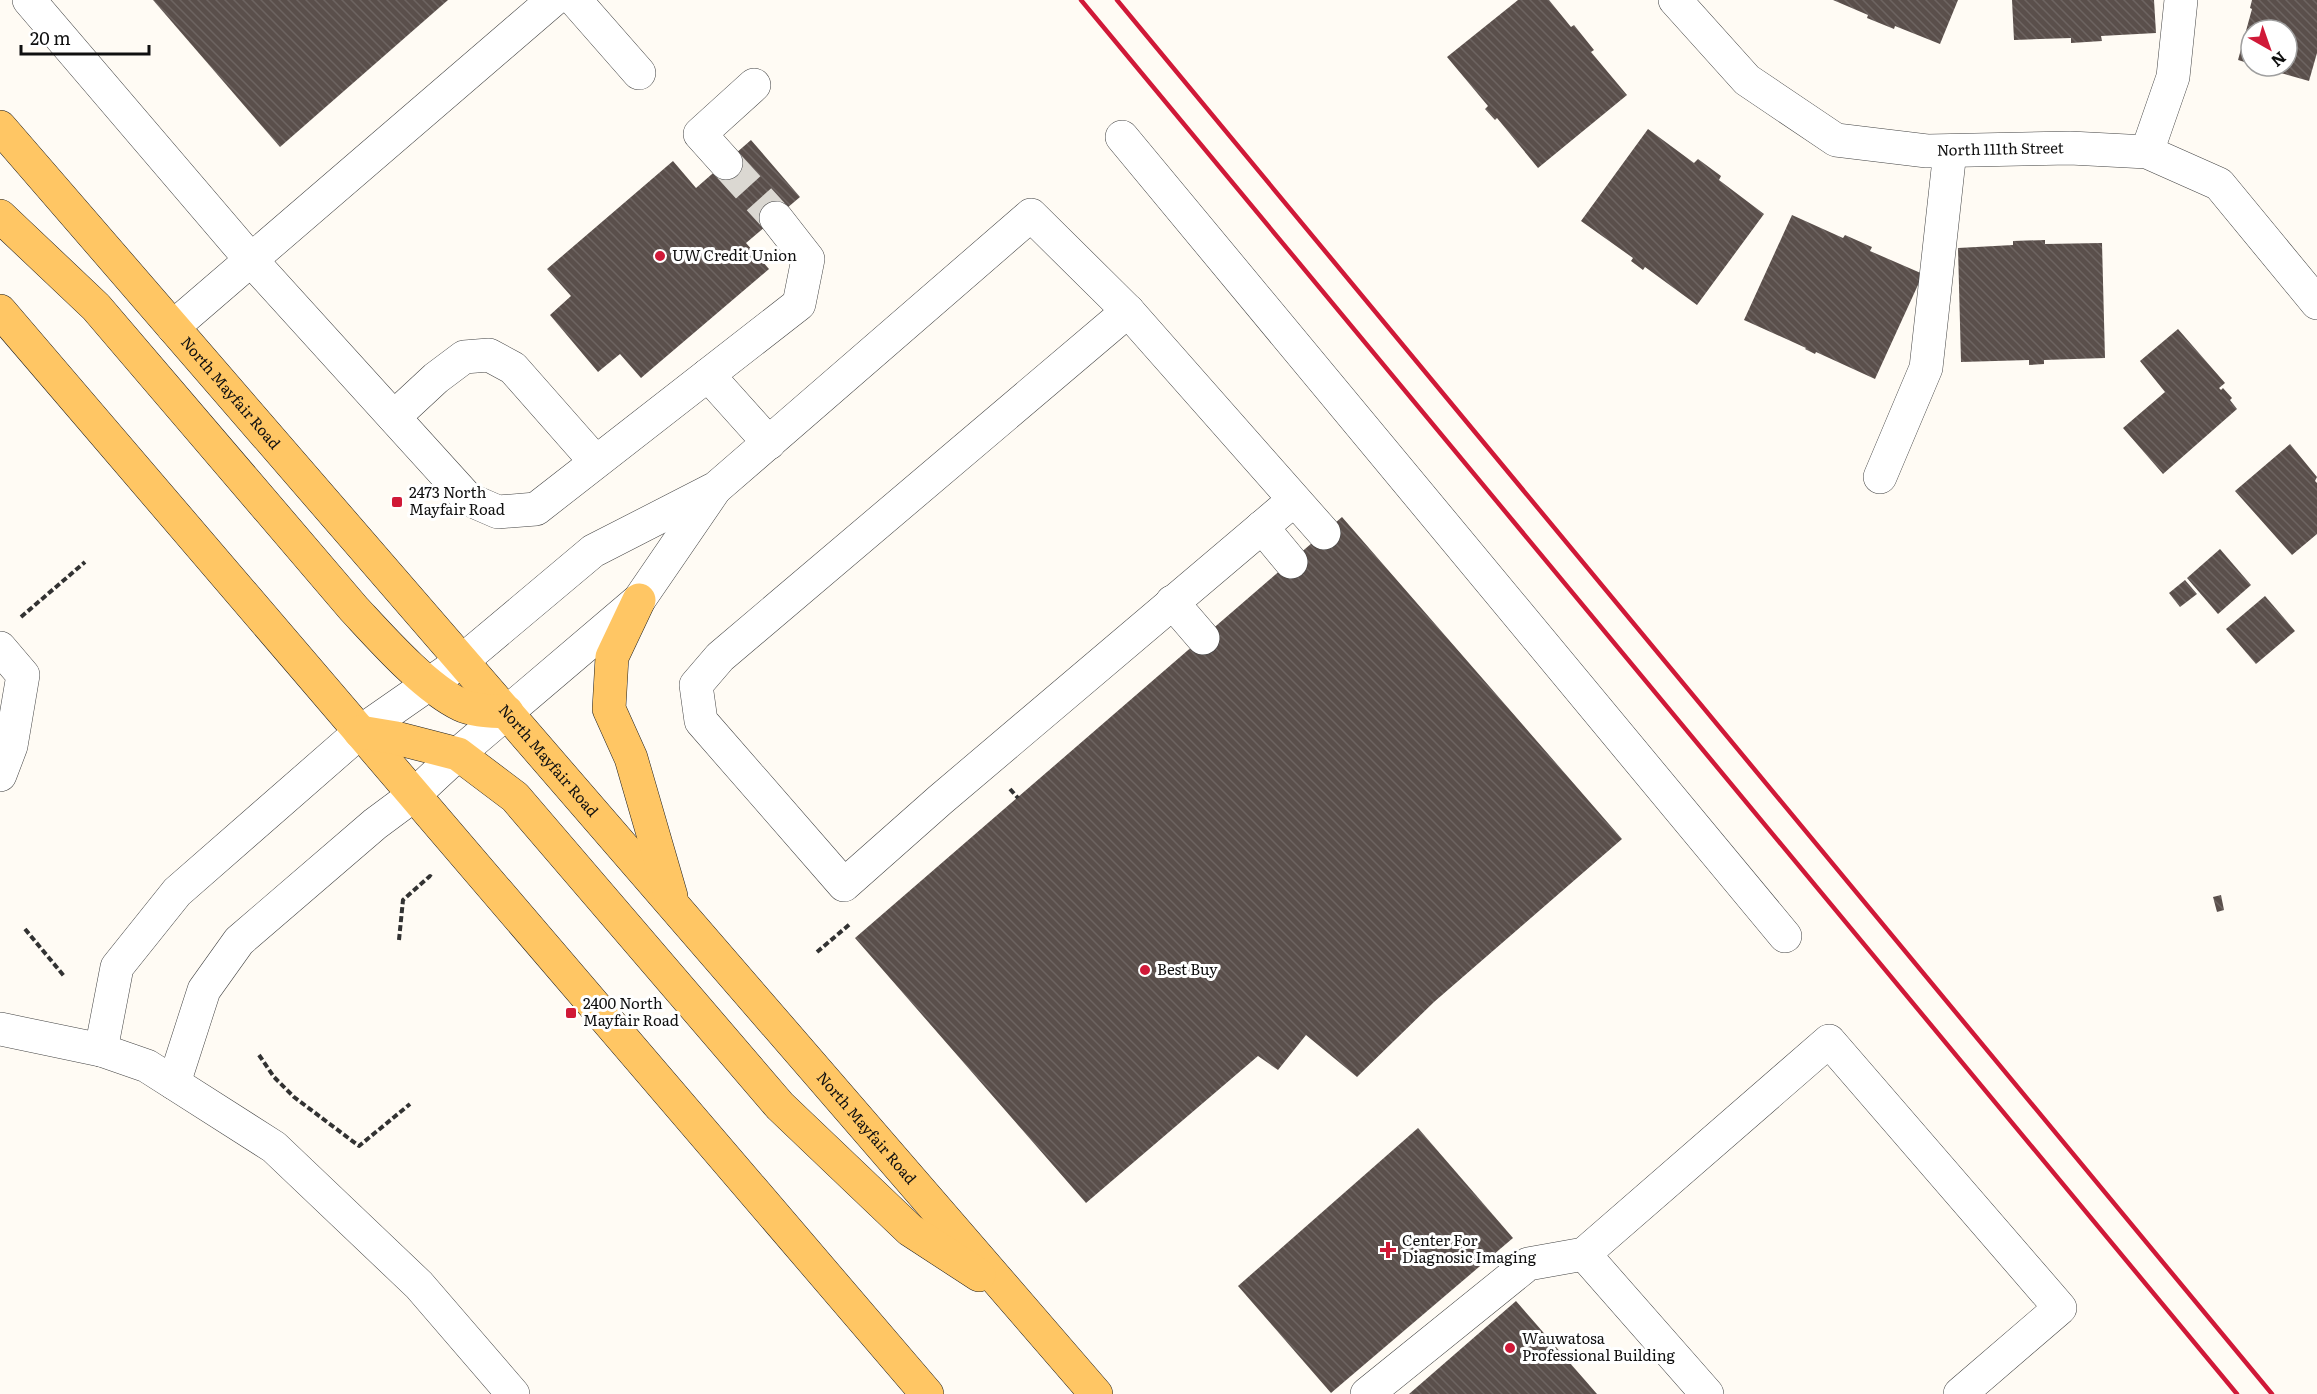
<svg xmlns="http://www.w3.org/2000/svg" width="2317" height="1394" font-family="Literata,serif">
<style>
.building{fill:url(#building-back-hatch)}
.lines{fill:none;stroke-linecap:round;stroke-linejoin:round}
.minor-tunnel{stroke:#dbd8d2;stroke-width:33;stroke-dasharray:33 16;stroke-linecap:butt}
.minor-casing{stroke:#434343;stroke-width:34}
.major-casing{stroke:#212121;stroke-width:34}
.path{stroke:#323232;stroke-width:4;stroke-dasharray:6 3;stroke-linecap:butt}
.minor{stroke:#fff;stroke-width:33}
.major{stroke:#ffc664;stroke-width:33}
.rail{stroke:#d01938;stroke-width:4.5}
.poi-dot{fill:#d01938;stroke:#fff;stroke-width:2}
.labels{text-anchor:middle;stroke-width:6;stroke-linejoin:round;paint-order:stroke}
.street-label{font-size:15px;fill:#101010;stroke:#fff}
.poi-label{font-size:15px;fill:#101010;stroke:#fff;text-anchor:start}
</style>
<defs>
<pattern id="building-back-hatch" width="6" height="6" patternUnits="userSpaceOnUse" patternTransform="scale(1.5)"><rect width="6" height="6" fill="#5a4f4b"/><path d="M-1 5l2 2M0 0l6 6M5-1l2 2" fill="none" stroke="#6d6461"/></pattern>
</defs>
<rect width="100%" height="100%" fill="#fffbf4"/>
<g class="building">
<polygon points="153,0 448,0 280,147"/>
<polygon points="1518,0 1549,0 1571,27 1574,25 1594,50 1591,52 1627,95 1538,168 1497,118 1495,120 1485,109 1488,106 1447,57"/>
<polygon points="1833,0 1958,0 1940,44 1895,26 1894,29 1867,18 1868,15"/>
<polygon points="2012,0 2154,0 2156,33 2101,36 2102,41 2071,43 2071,38 2014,40"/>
<polygon points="2252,0 2317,0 2317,53 2309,81 2259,67 2287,66 2287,30 2251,30 2251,64 2238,60 2252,9 2250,8"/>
<polygon points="1648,129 1694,163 1698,159 1721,176 1719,180 1764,214 1697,305 1645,267 1643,270 1631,261 1633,258 1581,221"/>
<polygon points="751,140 800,197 746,243 769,269 641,378 620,354 598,372 550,315 571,296 547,269 673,161 696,188"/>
<polygon points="1792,215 1843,238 1845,235 1872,247 1870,251 1923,274 1875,379 1816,352 1815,354 1805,349 1806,348 1744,320"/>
<polygon points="2045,240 2045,244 2102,243 2105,358 2044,360 2044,364 2029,365 2029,360 1961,362 1958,248 2013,245 2013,241"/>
<polygon points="2178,329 2225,383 2219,388 2221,390 2223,388 2232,398 2230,400 2237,409 2163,474 2123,428 2165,392 2140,361"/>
<polygon points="2290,444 2317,477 2315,481 2317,483 2317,534 2292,555 2235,491"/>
<polygon points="1342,517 1622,839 1434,1002 1357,1077 1306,1035 1278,1070 1258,1056 1086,1203 855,938"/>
<polygon points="2220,549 2251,585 2218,614 2187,578"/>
<polygon points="2185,580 2197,594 2180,607 2169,593"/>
<polygon points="2265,596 2295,631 2256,664 2226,629"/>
<polygon points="2221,895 2224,910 2217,912 2213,897"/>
<polygon points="1418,1128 1513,1238 1331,1393 1238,1286"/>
<polygon points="1516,1301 1597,1394 1409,1394"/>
</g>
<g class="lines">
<polyline class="minor-tunnel" points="726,163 776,218"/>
<defs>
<g id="minor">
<polyline points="29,0 252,261 468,499 498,512 536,509 799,304 808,259 776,218"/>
<polyline points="575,0 639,73"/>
<path id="s1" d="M1675 0 1747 80 1836 140 1927 151 2070 148 2147 152 2219 184 2317 303"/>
<polyline points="1122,137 1785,936"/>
<polyline points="2147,152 2173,77 2181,0"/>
<polyline points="726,163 700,134 754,85"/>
<polyline points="1128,311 720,657 696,685 701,721 844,885 940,800 1294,500"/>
<polyline points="173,327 553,0"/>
<polyline points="708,375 769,443"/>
<polyline points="394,417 436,378 464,357 489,355 513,368 595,461"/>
<polyline points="1880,477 1926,368 1950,151"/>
<polyline points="1262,527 1291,562"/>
<polyline points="1172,602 1203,638"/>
<polyline points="0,648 23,675 11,746 0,775"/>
<polyline points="0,1029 101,1050 147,1066 274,1147 419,1285 513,1394"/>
<polyline points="101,1050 117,967 177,892 360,732 462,661 593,551 716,488 1031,215 1128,311 1324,533"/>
<polyline points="174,1083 204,990 239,941 375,824 414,795 458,754 639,600 713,492"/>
<polyline points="1584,1254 1707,1394"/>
<polyline points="1367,1394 1528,1264 1584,1254 1829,1041 2060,1308 1960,1394"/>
</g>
<g id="major">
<path id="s2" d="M0 127 1096 1394"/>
<path d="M0 216 96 307 354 609C382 639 424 687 461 705 473 711 493 711 507 712"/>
<polyline points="0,311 927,1394"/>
<polyline points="639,600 612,657 609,709 631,758 671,896"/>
<polyline points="360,732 396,738 458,754 515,797 780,1106 910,1230 979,1275"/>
</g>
</defs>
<use href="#minor" class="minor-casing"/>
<use href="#major" class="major-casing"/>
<g class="path">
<polyline points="21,617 85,562"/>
<polyline points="1010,789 1018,798"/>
<polyline points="25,929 64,976"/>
<polyline points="399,940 403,900 430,876 433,879"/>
<polyline points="817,952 850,924"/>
<polyline points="259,1055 274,1077 294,1097 359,1146 410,1104"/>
</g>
<use href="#minor" class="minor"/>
<use href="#major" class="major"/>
<g class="rail">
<polyline points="1081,0 2237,1394"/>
<polyline points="1117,0 2272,1394"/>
</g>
</g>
<g class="poi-dot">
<circle cx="660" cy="256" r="6"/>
<rect x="391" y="496" width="12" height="12" rx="3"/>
<circle cx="1145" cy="970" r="6"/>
<rect x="565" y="1007" width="12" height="12" rx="3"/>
<path d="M1385 1241h6v6h6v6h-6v6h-6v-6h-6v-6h6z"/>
<circle cx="1510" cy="1348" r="6"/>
</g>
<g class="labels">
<g class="street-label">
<text dy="5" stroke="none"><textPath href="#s1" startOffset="380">North 111th Street</textPath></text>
<text dy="5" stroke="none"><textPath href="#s2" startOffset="352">North Mayfair Road</textPath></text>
<text dy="5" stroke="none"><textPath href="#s2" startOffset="838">North Mayfair Road</textPath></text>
<text dy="5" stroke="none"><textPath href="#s2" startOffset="1324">North Mayfair Road</textPath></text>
</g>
<g class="poi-label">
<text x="672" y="261">UW Credit Union</text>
<text x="409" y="498">2473 North<tspan x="409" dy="17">Mayfair Road</tspan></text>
<text x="1157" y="975">Best Buy</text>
<text x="583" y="1009">2400 North<tspan x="583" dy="17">Mayfair Road</tspan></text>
<text x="1402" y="1246">Center For<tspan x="1402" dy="17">Diagnosic Imaging</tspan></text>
<text x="1522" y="1344">Wauwatosa<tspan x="1522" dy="17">Professional Building</tspan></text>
</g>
</g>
<g transform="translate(2269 48) rotate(140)"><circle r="28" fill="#ffffff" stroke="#9f9f9f" stroke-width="1.5"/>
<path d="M0-4.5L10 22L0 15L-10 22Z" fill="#d01938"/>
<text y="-9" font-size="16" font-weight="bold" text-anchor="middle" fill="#101010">N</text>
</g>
<path d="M21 45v9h128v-9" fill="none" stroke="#101010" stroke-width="3"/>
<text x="30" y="45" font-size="18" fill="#101010" stroke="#ffffff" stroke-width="4.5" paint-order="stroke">20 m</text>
</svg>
